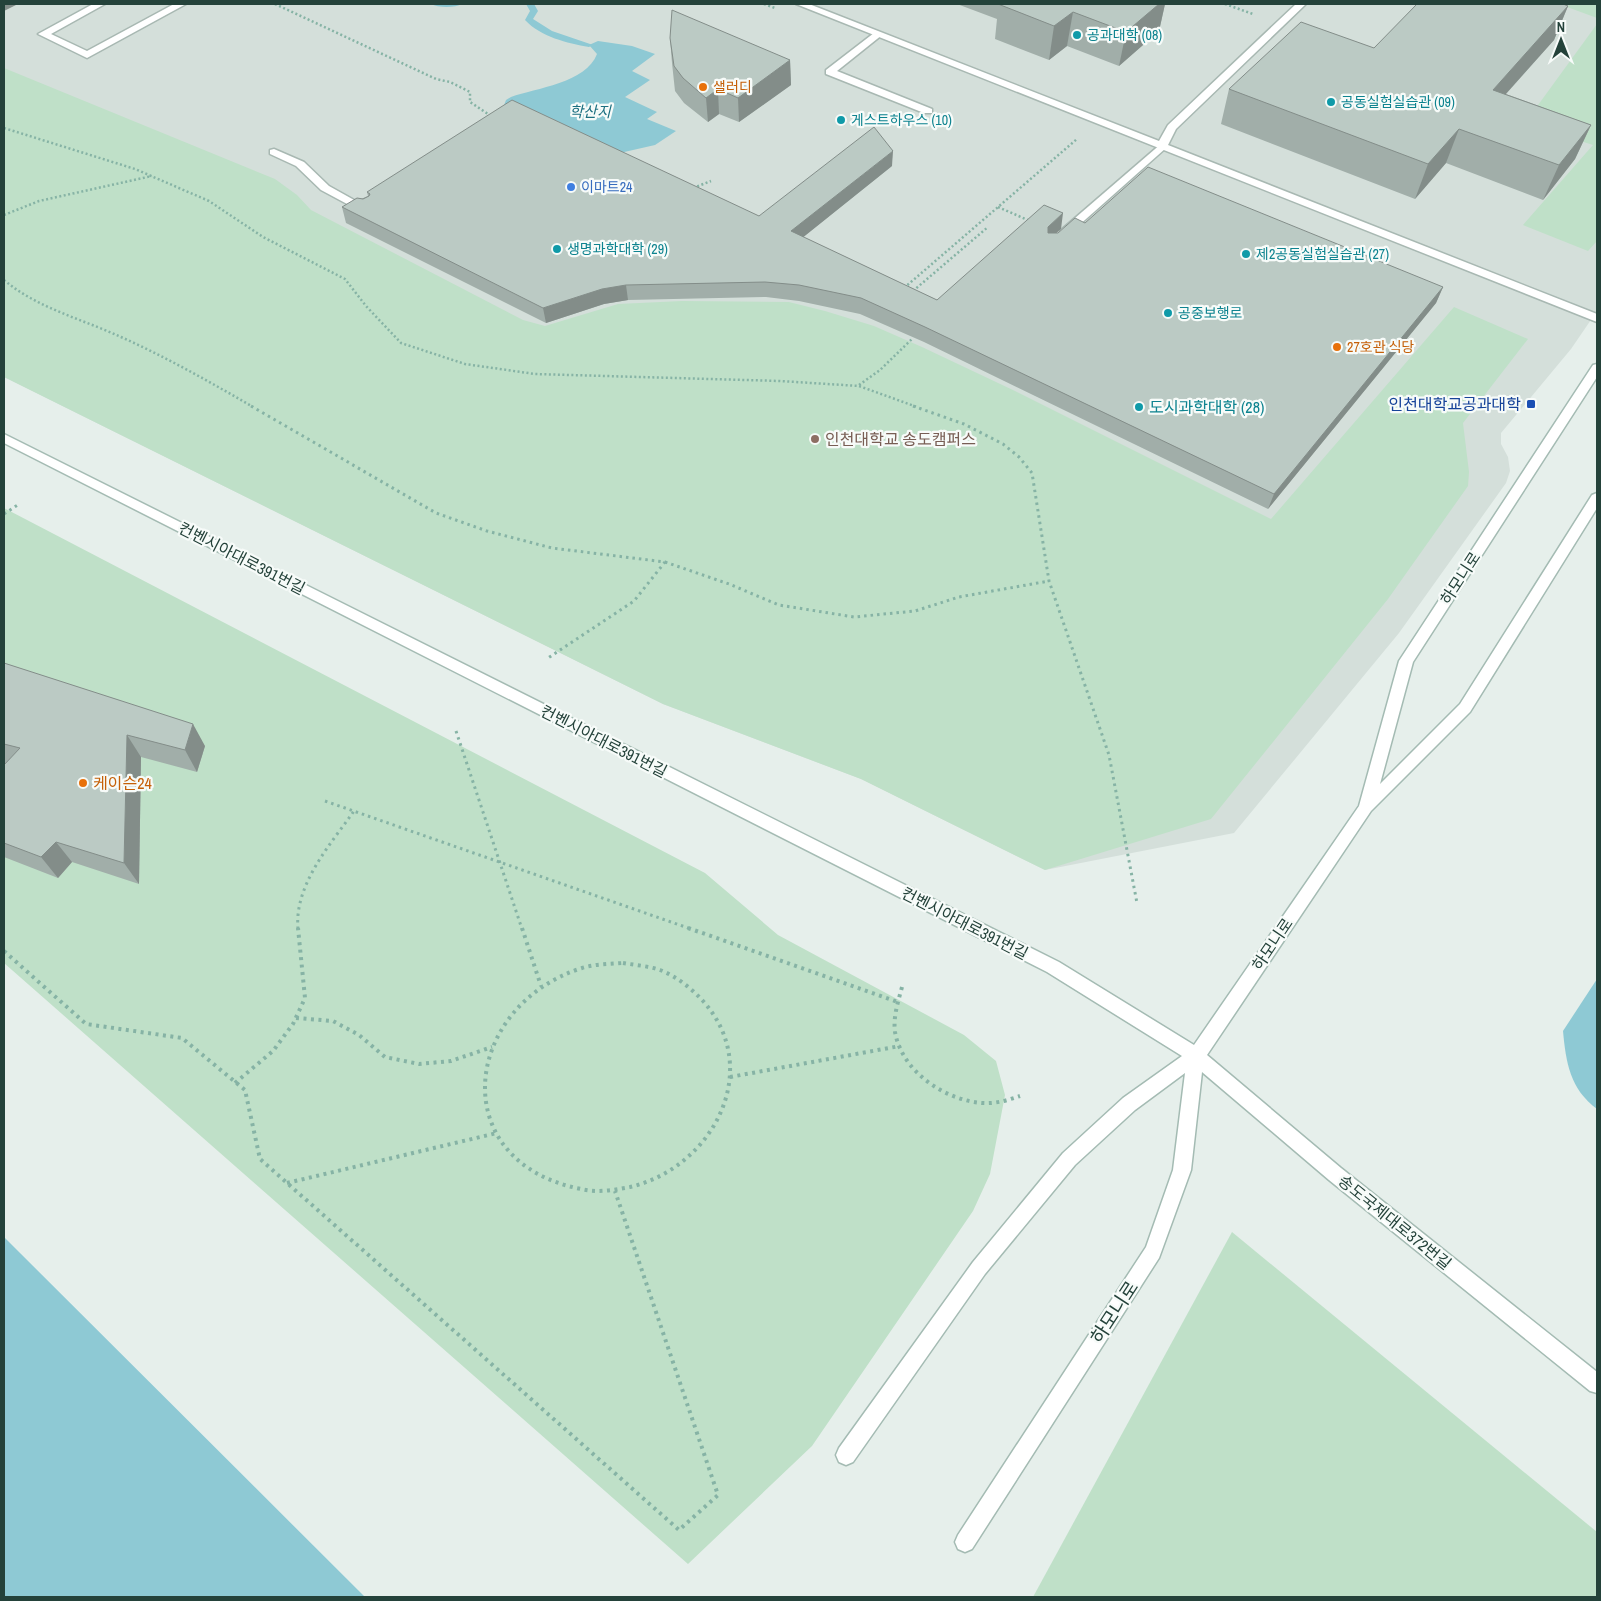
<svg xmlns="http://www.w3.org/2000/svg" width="1601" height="1601" font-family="'Archivo Narrow','Noto Sans KR',sans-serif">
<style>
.built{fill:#d4dfda}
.green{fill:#bfe0c8}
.water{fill:#8ec9d4}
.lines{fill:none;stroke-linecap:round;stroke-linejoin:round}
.stream{fill:#8ec9d4;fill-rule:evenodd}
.lane-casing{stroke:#a8b8b2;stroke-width:3}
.street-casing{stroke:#a8b8b2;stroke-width:3}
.secondary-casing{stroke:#a4bbb3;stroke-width:3}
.path-far2{stroke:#86b3a5;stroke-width:2.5;stroke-dasharray:2 2.5;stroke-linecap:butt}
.path-far1{stroke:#86b3a5;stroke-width:3;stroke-dasharray:2.5 4;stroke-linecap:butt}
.path{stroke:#86b3a5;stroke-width:4;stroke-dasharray:3 4.5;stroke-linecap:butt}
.lane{fill:#fff;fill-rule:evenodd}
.street{fill:#fff;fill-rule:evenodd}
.secondary{fill:#fff;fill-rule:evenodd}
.wall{fill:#a1aea9}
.shaded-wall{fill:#838d89}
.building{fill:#bbcac4;stroke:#838d89}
.culture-dot{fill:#0f9aa8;stroke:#f7fbf9;stroke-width:2}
.food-dot{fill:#e8710a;stroke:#f7fbf9;stroke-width:2}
.shop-dot{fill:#3f7fe0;stroke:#f7fbf9;stroke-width:2}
.transit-dot{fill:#1a4fb4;stroke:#f7fbf9;stroke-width:2}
.education-dot{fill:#8d6e63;stroke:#f7fbf9;stroke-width:2}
.labels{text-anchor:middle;stroke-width:4.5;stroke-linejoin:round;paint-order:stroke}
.far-culture-label{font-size:14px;fill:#0d838f;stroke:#f7fbf9;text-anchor:start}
.far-food-label{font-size:14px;fill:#c56008;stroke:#f7fbf9;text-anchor:start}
.far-shop-label{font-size:14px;fill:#366cbe;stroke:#f7fbf9;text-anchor:start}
.far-water-label{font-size:15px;font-style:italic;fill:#1c6f80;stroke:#f7fbf9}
.transit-label{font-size:16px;fill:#164399;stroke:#f7fbf9;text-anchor:end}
.culture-label{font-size:16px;fill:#0d838f;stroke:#f7fbf9;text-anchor:start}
.education-label{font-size:16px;fill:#785e54;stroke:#f7fbf9;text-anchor:start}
.street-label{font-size:16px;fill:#24423a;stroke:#f7fbf9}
.food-label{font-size:16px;fill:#c56008;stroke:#f7fbf9;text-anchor:start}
.near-street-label{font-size:19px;fill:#24423a;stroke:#f7fbf9}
</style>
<rect width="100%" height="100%" fill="#e6efeb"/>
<polygon class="built" points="4,4 1597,4 1597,311 1571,349 1501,433 1501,444 1508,457 1510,471 1506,483 1399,633 1234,833 1045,870 861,779 663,704 4,377"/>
<g class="green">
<polygon points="1559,4 1597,4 1597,18"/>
<polygon points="1597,24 1597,241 1588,251 1523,225 1593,145 1525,123"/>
<polygon points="4,68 275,179 297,195 311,210 523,320 545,326 618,304 682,301 789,302 825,311 874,326 922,347 1015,391 1271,519 1454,307 1528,339 1463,423 1469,472 1468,486 1388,599 1211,819 1045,870 861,779 663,704 4,377"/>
<polygon points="4,508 705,873 778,935 964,1035 996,1061 1005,1095 990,1174 973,1211 812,1446 688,1564 4,963"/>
<polygon points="1232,1232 1597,1532 1597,1597 1033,1597"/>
</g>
<g class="water">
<path d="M598 41 632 46 655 54 632 71 650 80 625 97 657 112 647 119 676 131 655 145 611 155 503 108 506 100 511 97C536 88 586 83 597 54L589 45Z"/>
<path d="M1597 979V1109C1570 1089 1566 1063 1563 1031Z"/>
<polygon points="4,1237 20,1253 365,1597 4,1597"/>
</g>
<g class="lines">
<g class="stream">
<path d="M431 4H462C455 8 438 8 431 4Z"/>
<path d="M526 4H534L538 11 533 19 552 31 593 45 589 47C567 43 541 37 525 20L530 11Z"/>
</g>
<defs>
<g id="lane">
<polygon points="93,4 105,4 51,34 87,51 174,4 186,4 87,58 38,34"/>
<polygon points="874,33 882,35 837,71 932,109 932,113 924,113 826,74 826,70"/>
<polygon points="1162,143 1167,146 1166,148 1068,235 1060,235 1060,231"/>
<polygon points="274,149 304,162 329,186 372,210 366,213 362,212 321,190 296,166 270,154 270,150"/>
</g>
<polygon id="street" points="796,4 809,4 1159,141 1168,125 1296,4 1306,4 1176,129 1168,145 1597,314 1597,322"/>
<polygon id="secondary" points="1597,364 1597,377 1413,662 1380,784 1460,704 1592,495 1597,493 1597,508 1470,712 1371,811 1207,1055 1341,1168 1597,1372 1597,1393 1590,1391 1329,1180 1202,1072 1191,1170 1159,1258 972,1549 965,1552 958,1549 955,1542 958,1535 1146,1247 1173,1170 1185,1073 1135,1110 1075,1165 985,1274 853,1462 846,1465 839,1462 836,1455 839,1448 973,1262 1063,1153 1123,1098 1182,1056 1047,972 4,443 4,434 1059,962 1194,1045 1359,806 1399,661 1593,365"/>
</defs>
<use href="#lane" class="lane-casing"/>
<use href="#street" class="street-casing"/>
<use href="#secondary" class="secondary-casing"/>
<g class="path-far2">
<polyline points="275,4 436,79 450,82 470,92 470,102 491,116"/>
<polyline points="764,4 775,8"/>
<polyline points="1225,4 1253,14"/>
<polyline points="4,128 135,169 209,201 263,237 345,279 366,306 401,343 465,364 535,374 780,381 859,386 917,407"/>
<polyline points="693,188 711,181"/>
<polyline points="998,207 1030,221"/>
<polyline points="4,215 39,201 152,176"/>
<path d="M4 280C37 308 82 319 121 337 166 357 210 382 253 407"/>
<polyline points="904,288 1077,139"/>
<polyline points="913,291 988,227"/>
<polyline points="859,385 880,370 913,338"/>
</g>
<g class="path-far1">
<polyline points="251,406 436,513 487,531 552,548 665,562 634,601 548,658"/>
<polyline points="913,406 964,424 1003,444 1019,457 1032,473 1049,581 1109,755 1137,903"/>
<polyline points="4,514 19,504"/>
<polyline points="665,562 729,584 779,605 854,617 915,611 959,597 1049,581"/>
<polyline points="456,731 522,929"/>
<polyline points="325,801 691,929"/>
<path d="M298 929C294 885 330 845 354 811"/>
</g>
<g class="path">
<polyline points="522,928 541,986"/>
<polyline points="688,928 898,1002"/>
<polyline points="4,951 86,1024 182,1038 245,1090 260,1159 679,1530 718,1495 615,1191"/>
<path d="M623 963C635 965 648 966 660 970 676 976 691 988 703 1001 765 1070 712 1168 630 1187 614 1190 597 1193 581 1189 444 1162 462 1006 582 968 595 964 609 964 623 963Z"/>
<path d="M902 987C898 1002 893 1017 895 1032 902 1072 945 1100 982 1103 996 1104 1008 1100 1020 1096"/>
<polyline points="296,1018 333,1021 359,1035 385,1057 419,1064 451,1061 492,1047"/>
<polyline points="730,1077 900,1046"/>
<polyline points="235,1083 273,1051 293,1024 305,998 298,928"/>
<polyline points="287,1183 497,1133"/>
</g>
<use href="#lane" class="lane"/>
<use href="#street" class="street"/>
<use href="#secondary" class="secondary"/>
</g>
<g class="wall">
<polygon points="957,4 1165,4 1159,31 1119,66 1067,46 1049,60 995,39 997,19"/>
<polygon points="1568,6 1554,40 1506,94 1591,125 1575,159 1543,200 1446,163 1415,199 1221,124 1229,89 1374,48"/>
<polygon points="670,38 790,60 791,85 739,122 719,114 708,122 684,103 675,91 672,63"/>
<polygon points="892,166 803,237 937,300 1061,229 1056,233 1058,233 1085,223 1443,287 1436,303 1268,509 924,342 860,314 799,301 766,297 628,300 604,304 546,323 346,223 342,207 368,196 367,192 759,216"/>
<polygon points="4,663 205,746 197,772 141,757 139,884 72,862 58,878 4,857 4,765 6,763 4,763"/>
</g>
<g class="shaded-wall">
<polygon points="4,4 18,4 4,11"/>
<polygon points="1159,4 1165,4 1159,31 1119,66 1126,32"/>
<polygon points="1568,6 1554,40 1479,124 1493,90"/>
<polygon points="1073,12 1067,46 1049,60 1054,26"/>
<polygon points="790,60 791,85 739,122 738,98"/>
<polygon points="718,89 719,114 708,122 706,98"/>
<polygon points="1591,125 1575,159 1543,200 1559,165"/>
<polygon points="1459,129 1446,163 1415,199 1428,164"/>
<polygon points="893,151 892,166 791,247 791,231"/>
<polygon points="1063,213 1061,229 1045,243 1048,227"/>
<polygon points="626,285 628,300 604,304 546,323 543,308 602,289"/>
<polygon points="1443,287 1436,303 1268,509 1274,494"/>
<polygon points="193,724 205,746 197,772 185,750"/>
<polygon points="127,735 141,757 139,884 124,863"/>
<polygon points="56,842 72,862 58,878 41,857"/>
</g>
<g class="building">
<polygon points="998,4 1159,4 1126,32 1073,12 1054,26"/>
<polygon points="1417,4 1563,4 1568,6 1493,90 1591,125 1559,165 1459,129 1428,164 1229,89 1301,22 1374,48"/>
<polygon points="672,10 790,60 738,98 718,89 706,98 683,78 674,66 670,38"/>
<polygon points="512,100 759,216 874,127 893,151 791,231 937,300 1044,205 1063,213 1048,227 1048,233 1058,233 1075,218 1085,223 1148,167 1443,287 1274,494 925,327 861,298 799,285 765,282 626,285 602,289 543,308 342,207 357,198 363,199 369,196 370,194 367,192"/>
<polygon points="4,663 193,724 185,750 127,735 124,863 56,842 41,857 4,843 4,765 20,748 4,744"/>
</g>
<g class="culture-dot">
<circle cx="1077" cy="35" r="5"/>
<circle cx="1331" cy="102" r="5"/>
<circle cx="841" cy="120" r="5"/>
<circle cx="557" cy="249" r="5"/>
<circle cx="1246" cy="254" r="5"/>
<circle cx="1168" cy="313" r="5"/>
<circle cx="1139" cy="407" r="5"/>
</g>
<g class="food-dot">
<circle cx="703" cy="87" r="5"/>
<circle cx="1337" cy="347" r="5"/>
<circle cx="83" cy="783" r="5"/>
</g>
<circle class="shop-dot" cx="571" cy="187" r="5"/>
<rect class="transit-dot" x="1526" y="399" width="10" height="10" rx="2.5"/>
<circle class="education-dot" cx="815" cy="439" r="5"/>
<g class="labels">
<g class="far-culture-label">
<text x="1087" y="40">공과대학 (08)</text>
<text x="1341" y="107">공동실험실습관 (09)</text>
<text x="851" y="125">게스트하우스 (10)</text>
<text x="567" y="254">생명과학대학 (29)</text>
<text x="1256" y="259">제2공동실험실습관 (27)</text>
<text x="1178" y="318">공중보행로</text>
</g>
<g class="far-food-label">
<text x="713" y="92">샐러디</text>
<text x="1347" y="352">27호관 식당</text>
</g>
<g class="far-shop-label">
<text x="581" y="192">이마트24</text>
</g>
<g class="far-water-label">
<text x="590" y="117">학산지</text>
</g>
<g class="transit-label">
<text x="1521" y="410">인천대학교공과대학</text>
</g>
<g class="culture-label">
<text x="1149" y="413">도시과학대학 (28)</text>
</g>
<g class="education-label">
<text x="825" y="445">인천대학교 송도캠퍼스</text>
</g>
<g class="street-label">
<text transform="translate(242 558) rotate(27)" y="6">컨벤시아대로391번길</text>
<text transform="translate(1460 578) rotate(-57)" y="6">하모니로</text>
<text transform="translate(604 741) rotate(27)" y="6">컨벤시아대로391번길</text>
<text transform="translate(965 923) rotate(27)" y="6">컨벤시아대로391번길</text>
<text transform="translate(1272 944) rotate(-56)" y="6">하모니로</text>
<text transform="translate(1395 1222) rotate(39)" y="6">송도국제대로372번길</text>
</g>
<g class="food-label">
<text x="93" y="789">케이슨24</text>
</g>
<g class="near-street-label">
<text transform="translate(1114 1312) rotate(-57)" y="7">하모니로</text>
</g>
</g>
<rect width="1601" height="1601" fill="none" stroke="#24423a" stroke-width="10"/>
<g transform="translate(1561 40)" stroke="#f7fbf9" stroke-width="4" paint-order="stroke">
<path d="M0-4L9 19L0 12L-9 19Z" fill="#24423a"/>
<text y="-8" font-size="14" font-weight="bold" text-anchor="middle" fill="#24423a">N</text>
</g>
</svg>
